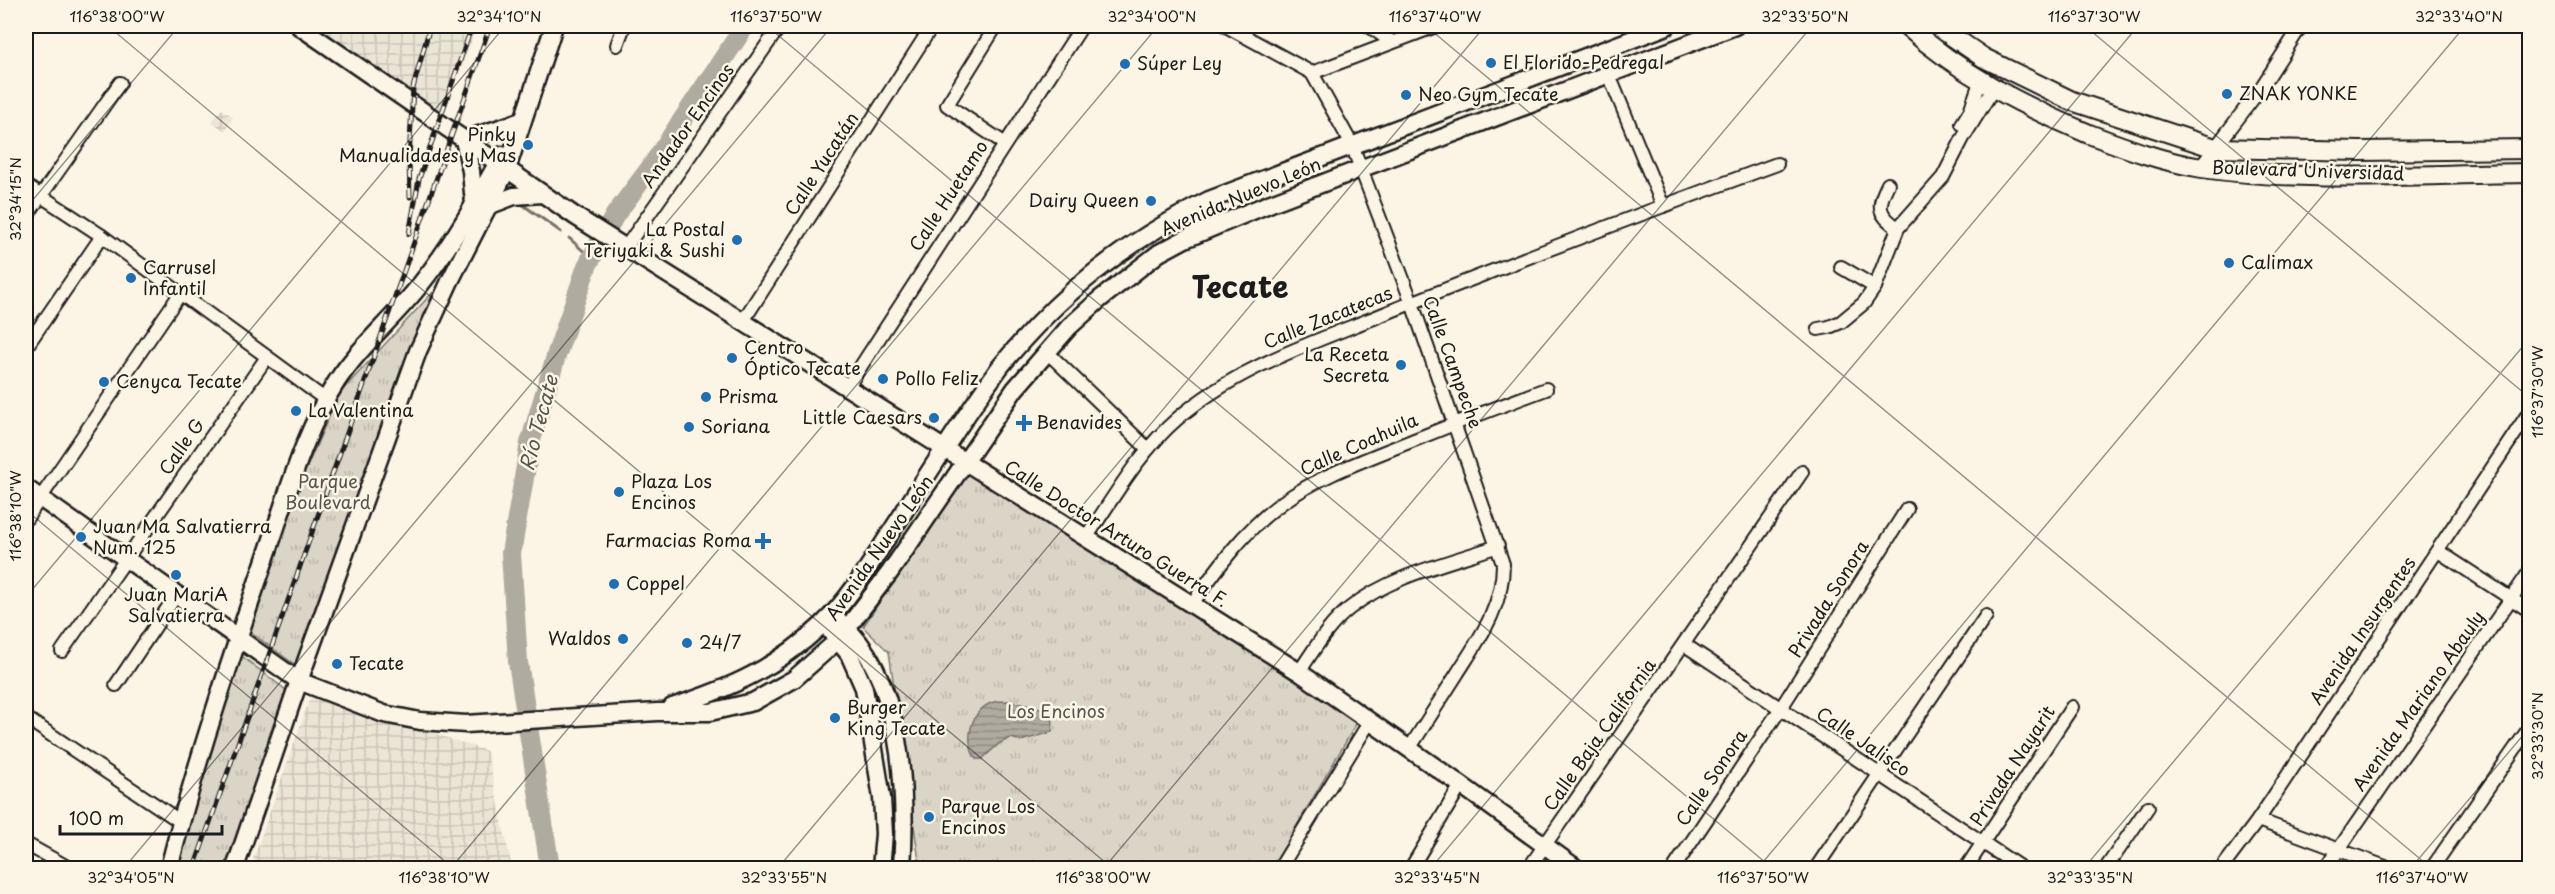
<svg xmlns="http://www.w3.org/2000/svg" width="2555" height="894" font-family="'Playpen Sans',sans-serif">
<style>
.industrial{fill:url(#industrial-grid)}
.park{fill:url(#park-tufts);stroke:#7c7872;stroke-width:1.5}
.water{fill:url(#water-rules);stroke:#75726c;stroke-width:1.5}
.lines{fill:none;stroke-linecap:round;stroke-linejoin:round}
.stream{stroke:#75726c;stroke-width:3}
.river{stroke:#b0aba1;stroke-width:20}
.street-casing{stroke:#1c1c1c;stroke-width:16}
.secondary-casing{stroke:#1c1c1c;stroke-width:21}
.primary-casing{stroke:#1c1c1c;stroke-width:22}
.street{stroke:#fcf5e5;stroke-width:12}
.secondary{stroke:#fcf5e5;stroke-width:16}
.primary{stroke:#fcf5e5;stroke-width:18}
.rail-casing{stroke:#1c1c1c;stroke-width:5}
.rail{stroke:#fcf5e5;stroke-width:3;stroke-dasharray:9;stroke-linecap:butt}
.ticks{fill:none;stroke:#1c1c1c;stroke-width:1.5;stroke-opacity:0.45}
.poi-dot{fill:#1f6fb2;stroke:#fcf5e5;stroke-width:2}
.labels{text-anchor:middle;stroke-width:5;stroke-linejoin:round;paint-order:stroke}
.poi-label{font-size:18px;fill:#1c1c1c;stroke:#fcf5e5;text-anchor:start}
.street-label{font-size:18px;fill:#1c1c1c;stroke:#fcf5e5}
.park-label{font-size:18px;fill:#555450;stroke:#fcf5e5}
.water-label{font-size:20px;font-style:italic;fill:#575551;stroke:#fcf5e5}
.town-label{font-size:30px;font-weight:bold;fill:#1c1c1c;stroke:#fcf5e5}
.neatline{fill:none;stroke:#1c1c1c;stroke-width:2}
.ticks-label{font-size:15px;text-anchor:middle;fill:#1c1c1c}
</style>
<defs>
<pattern id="industrial-grid" width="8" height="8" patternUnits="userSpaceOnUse" patternTransform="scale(1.5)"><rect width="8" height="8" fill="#ebe5d6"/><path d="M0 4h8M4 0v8" fill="none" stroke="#c9c4b7"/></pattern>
<pattern id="park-tufts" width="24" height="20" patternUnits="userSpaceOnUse" patternTransform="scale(1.5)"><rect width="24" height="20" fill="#dbd5c8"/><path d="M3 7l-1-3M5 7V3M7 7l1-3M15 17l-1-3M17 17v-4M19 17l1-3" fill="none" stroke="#bbb6ab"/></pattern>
<pattern id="water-rules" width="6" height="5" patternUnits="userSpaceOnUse" patternTransform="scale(1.5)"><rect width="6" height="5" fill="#b0aba1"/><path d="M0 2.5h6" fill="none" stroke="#8e8a82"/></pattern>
</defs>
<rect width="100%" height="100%" fill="#fcf5e5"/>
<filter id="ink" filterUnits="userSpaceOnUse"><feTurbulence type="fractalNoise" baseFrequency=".0167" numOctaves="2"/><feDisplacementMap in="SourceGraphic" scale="12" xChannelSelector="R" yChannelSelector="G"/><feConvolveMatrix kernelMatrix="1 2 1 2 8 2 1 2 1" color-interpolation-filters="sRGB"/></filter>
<g filter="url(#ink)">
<g class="industrial">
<polygon points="313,26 477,26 444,113"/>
<polygon points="221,109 233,117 225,131 212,122"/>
<polygon points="310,698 418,728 487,751 512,868 250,868"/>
</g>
<g class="park">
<polygon points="433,292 297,666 250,632 302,478 339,394"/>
<polygon points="967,468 1358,721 1272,868 920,868 889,652 863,627"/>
<polygon points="239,654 286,690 268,739 268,751 226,868 177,868 184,845 184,810"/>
</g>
<path class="water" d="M1009 701 1048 710 1053 722 1052 732 1021 741 1011 738 1000 743 982 759H976C963 740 971 709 994 702 998 701 1005 701 1009 701Z"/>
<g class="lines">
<g class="stream">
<polyline points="519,202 561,232"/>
<polyline points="569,238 591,258"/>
</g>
<polyline class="river" points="550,868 518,662 511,553 530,443 557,353 587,266 615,215 651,167 745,26"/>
<defs>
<g id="street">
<polyline points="996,26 947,105 1004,143"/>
<path d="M1226 26 1312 73 1352 145 1412 303 1503 564C1503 607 1479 639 1457 674 1441 699 1425 724 1409 749"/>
<polyline points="1369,26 1392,42"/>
<polyline points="617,45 624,26"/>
<polyline points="1312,73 1436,26"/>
<polyline points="1609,75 1663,206"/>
<polyline points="1962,124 1970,111 1980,82"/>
<polyline points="2200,168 2261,88 2301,26"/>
<path d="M1888 184C1877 206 1877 214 1898 228"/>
<polyline points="26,186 102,236 326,400"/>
<polyline points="26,217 120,83"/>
<polyline points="626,247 780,26"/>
<polyline points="1841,267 1875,287"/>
<polyline points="743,321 932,26"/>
<polyline points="1818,329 1829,327 1841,322 1864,303 1875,287 1898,228 1943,177 1963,138 1993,89"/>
<polyline points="26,347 102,236"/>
<polyline points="1046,351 1148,449"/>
<polyline points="848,386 1082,26"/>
<polyline points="26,519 180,294"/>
<path d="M1086 538C1114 497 1140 451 1177 419 1238 366 1318 341 1391 311 1519 260 1648 211 1777 164"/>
<polyline points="2438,551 2530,611"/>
<path d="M1192 604C1218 567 1245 529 1283 502 1314 480 1349 466 1384 452 1438 430 1492 409 1546 389"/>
<polyline points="1685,645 2021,868"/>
<polyline points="62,651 267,357"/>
<path d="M1299 672C1314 650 1328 625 1350 608 1392 575 1449 563 1498 546"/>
<polyline points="116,685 177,594"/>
<polyline points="26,718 181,822"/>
<polyline points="2258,820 2388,868"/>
<polyline points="26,844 69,868"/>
<polyline points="1280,868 1370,721"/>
<polyline points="1411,868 1461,785"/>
<polyline points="1529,868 1802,472"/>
<polyline points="1674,868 1781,708 1907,509"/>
<polyline points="1816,868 1986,616"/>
<polyline points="1966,868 2072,707"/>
<polyline points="2106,868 2148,807"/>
<polyline points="2222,868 2258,820 2530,411"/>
<polyline points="2326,868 2530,571"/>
<polyline points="2432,868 2530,727"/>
</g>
<g id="secondary">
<polyline points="299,26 575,216 1299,672 1461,785 1576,868"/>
<polyline points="464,140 471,171 474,204"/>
<polyline points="464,140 518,122"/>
<polyline points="488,206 514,196 542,194"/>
<polyline points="26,488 299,681 384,714 420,721 466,724 657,712 710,712 753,702 794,679 838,640 890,572 1015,389 1069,327 1100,299 1159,253 1185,239 1271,203 1735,26"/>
<path d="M840 622C903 676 907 792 902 868"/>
<polyline points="831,632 849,654 864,688 882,798 884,834 881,868"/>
<path d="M672 707C731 688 776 668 822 625 853 596 876 554 900 518 932 467 965 416 1000 367 1060 293 1124 243 1209 200L1667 26"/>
<path d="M169 868C197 758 233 652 270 545 289 490 305 430 337 381 360 346 394 318 420 285 452 245 477 200 502 155"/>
<polyline points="235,868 299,681 418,351 450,281 507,169 554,26"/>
</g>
<g id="primary">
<path d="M1907 26C1960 74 2023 106 2089 134 2126 148 2163 162 2202 168 2307 183 2423 174 2530 173"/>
<polyline points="1937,26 1984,58 2072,101 2215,148 2360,151 2530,149"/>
</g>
</defs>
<use href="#street" class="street-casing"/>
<use href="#secondary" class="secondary-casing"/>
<use href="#primary" class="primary-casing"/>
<use href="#street" class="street"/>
<use href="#secondary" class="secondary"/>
<use href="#primary" class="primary"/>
<defs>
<g id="rail">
<polyline points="410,197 409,159 413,88 430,26"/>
<polyline points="409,234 419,179 472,26"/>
<polyline points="194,868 490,26"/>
</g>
</defs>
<use href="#rail" class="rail-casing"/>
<use href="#rail" class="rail"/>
</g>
</g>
<path class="ticks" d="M108 26 1112 868M767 26 1772 868M1426 26 2431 868M2085 26 2530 398M26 208 179 26M26 510 453 868M26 597 505 26M124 868 832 26M451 868 1158 26M778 868 1485 26M1104 868 1812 26M1431 868 2138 26M1758 868 2465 26M2084 868 2530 338M2411 868 2530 727"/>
<g class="poi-dot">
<circle cx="1491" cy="63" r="6"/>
<circle cx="1125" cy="64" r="6"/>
<circle cx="2227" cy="94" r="6"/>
<circle cx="1406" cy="95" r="6"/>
<circle cx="528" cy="145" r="6"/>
<circle cx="1151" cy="201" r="6"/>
<circle cx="737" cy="240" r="6"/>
<circle cx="2229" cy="263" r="6"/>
<circle cx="131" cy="278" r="6"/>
<circle cx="732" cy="358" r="6"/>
<circle cx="1401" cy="365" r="6"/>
<circle cx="883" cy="379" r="6"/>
<circle cx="104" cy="382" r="6"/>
<circle cx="706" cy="397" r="6"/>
<circle cx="296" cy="411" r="6"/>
<circle cx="934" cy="418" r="6"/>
<path d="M1021 414h6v6h6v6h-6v6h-6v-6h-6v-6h6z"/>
<circle cx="689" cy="427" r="6"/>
<circle cx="619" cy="492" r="6"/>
<circle cx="81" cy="537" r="6"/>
<path d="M760 532h6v6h6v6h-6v6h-6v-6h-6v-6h6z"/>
<circle cx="176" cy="575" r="6"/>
<circle cx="614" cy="584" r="6"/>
<circle cx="623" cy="639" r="6"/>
<circle cx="687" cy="643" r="6"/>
<circle cx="337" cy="664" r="6"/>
<circle cx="835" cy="718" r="6"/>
<circle cx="929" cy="817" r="6"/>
</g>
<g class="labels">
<g class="poi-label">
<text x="1503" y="69">El Florido-Pedregal</text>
<text x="1137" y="70">Súper Ley</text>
<text x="2239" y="100">ZNAK YONKE</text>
<text x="1418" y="101">Neo Gym Tecate</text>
<text x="516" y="141" text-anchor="end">Pinky<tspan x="516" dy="21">Manualidades y Mas</tspan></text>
<text x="1139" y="207" text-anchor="end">Dairy Queen</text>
<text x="725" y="236" text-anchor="end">La Postal<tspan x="725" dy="21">Teriyaki &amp; Sushi</tspan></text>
<text x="2241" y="269">Calimax</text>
<text x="143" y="274">Carrusel<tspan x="143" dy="21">Infantil</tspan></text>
<text x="744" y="354">Centro<tspan x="744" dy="21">Óptico Tecate</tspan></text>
<text x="1389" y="361" text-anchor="end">La Receta<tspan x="1389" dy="21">Secreta</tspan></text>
<text x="895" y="385">Pollo Feliz</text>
<text x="116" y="388">Cenyca Tecate</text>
<text x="718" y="403">Prisma</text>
<text x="308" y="417">La Valentina</text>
<text x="922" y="424" text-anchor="end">Little Caesars</text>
<text x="1036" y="429">Benavides</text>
<text x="701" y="433">Soriana</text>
<text x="631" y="488">Plaza Los<tspan x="631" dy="21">Encinos</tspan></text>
<text x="93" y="533">Juan Ma Salvatierra<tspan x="93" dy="21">Num. 125</tspan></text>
<text x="751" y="547" text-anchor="end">Farmacias Roma</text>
<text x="626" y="590">Coppel</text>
<text x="176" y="601" text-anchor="middle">Juan MariA<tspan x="176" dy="21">Salvatierra</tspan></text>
<text x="611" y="645" text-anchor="end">Waldos</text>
<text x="699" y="649">24/7</text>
<text x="349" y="670">Tecate</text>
<text x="847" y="714">Burger<tspan x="847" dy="21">King Tecate</tspan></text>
<text x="941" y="813">Parque Los<tspan x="941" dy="21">Encinos</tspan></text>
</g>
<g class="street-label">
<text transform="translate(688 126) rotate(-55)" y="6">Andador Encinos</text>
<text transform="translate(822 164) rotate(-57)" y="6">Calle Yucatán</text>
<text transform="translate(2308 171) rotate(2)" y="6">Boulevard Universidad</text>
<text transform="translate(949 196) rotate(-57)" y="6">Calle Huetamo</text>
<text transform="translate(1241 197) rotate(-23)" y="6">Avenida Nuevo León</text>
<text transform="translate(1328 318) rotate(-22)" y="6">Calle Zacatecas</text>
<text transform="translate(1452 362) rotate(70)" y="6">Calle Campeche</text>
<text transform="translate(1359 445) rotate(-24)" y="6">Calle Coahuila</text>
<text transform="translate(182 447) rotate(-55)" y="6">Calle G</text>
<text transform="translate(1116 534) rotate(32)" y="6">Calle Doctor Arturo Guerra F.</text>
<text transform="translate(880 548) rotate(-55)" y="6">Avenida Nuevo León</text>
<text transform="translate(1829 599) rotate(-58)" y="6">Privada Sonora</text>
<text transform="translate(2363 631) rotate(-56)" y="6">Avenida Insurgentes</text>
<text transform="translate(2419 701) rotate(-55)" y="6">Avenida Mariano Abauly</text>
<text transform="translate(1600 735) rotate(-55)" y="6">Calle Baja California</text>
<text transform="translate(1863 742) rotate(34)" y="6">Calle Jalisco</text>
<text transform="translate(2013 766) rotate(-57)" y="6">Privada Nayarit</text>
<text transform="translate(1712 778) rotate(-56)" y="6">Calle Sonora</text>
</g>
<g class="park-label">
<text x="328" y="488">Parque<tspan x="328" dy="21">Boulevard</tspan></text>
<text x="1056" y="718">Los Encinos</text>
</g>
<g class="water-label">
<text transform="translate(539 423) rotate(-75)" y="7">Río Tecate</text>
</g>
<g class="town-label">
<text x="1240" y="298">Tecate</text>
</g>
</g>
<rect width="2555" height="894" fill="none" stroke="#fcf5e5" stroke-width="66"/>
<path d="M60 825v9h162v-9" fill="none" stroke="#1c1c1c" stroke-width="3"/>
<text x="69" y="825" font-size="18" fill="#1c1c1c" stroke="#fcf5e5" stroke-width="4.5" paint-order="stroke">100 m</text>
<rect x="33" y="33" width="2489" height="828" class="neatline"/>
<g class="ticks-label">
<text x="117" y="22">116°38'00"W</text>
<text x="499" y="22">32°34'10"N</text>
<text x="776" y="22">116°37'50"W</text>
<text x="1152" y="22">32°34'00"N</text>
<text x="1435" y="22">116°37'40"W</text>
<text x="1805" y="22">32°33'50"N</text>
<text x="2094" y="22">116°37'30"W</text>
<text x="2459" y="22">32°33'40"N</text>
<text transform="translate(16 199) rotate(-90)" y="5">32°34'15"N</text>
<text transform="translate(2538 392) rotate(-90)" y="5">116°37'30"W</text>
<text transform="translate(16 516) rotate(-90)" y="5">116°38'10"W</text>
<text transform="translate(2538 736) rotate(-90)" y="5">32°33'30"N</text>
<text x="131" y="883">32°34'05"N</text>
<text x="444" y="883">116°38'10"W</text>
<text x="784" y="883">32°33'55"N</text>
<text x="1103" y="883">116°38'00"W</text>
<text x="1437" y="883">32°33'45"N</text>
<text x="1763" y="883">116°37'50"W</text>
<text x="2090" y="883">32°33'35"N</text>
<text x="2422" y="883">116°37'40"W</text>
</g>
</svg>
